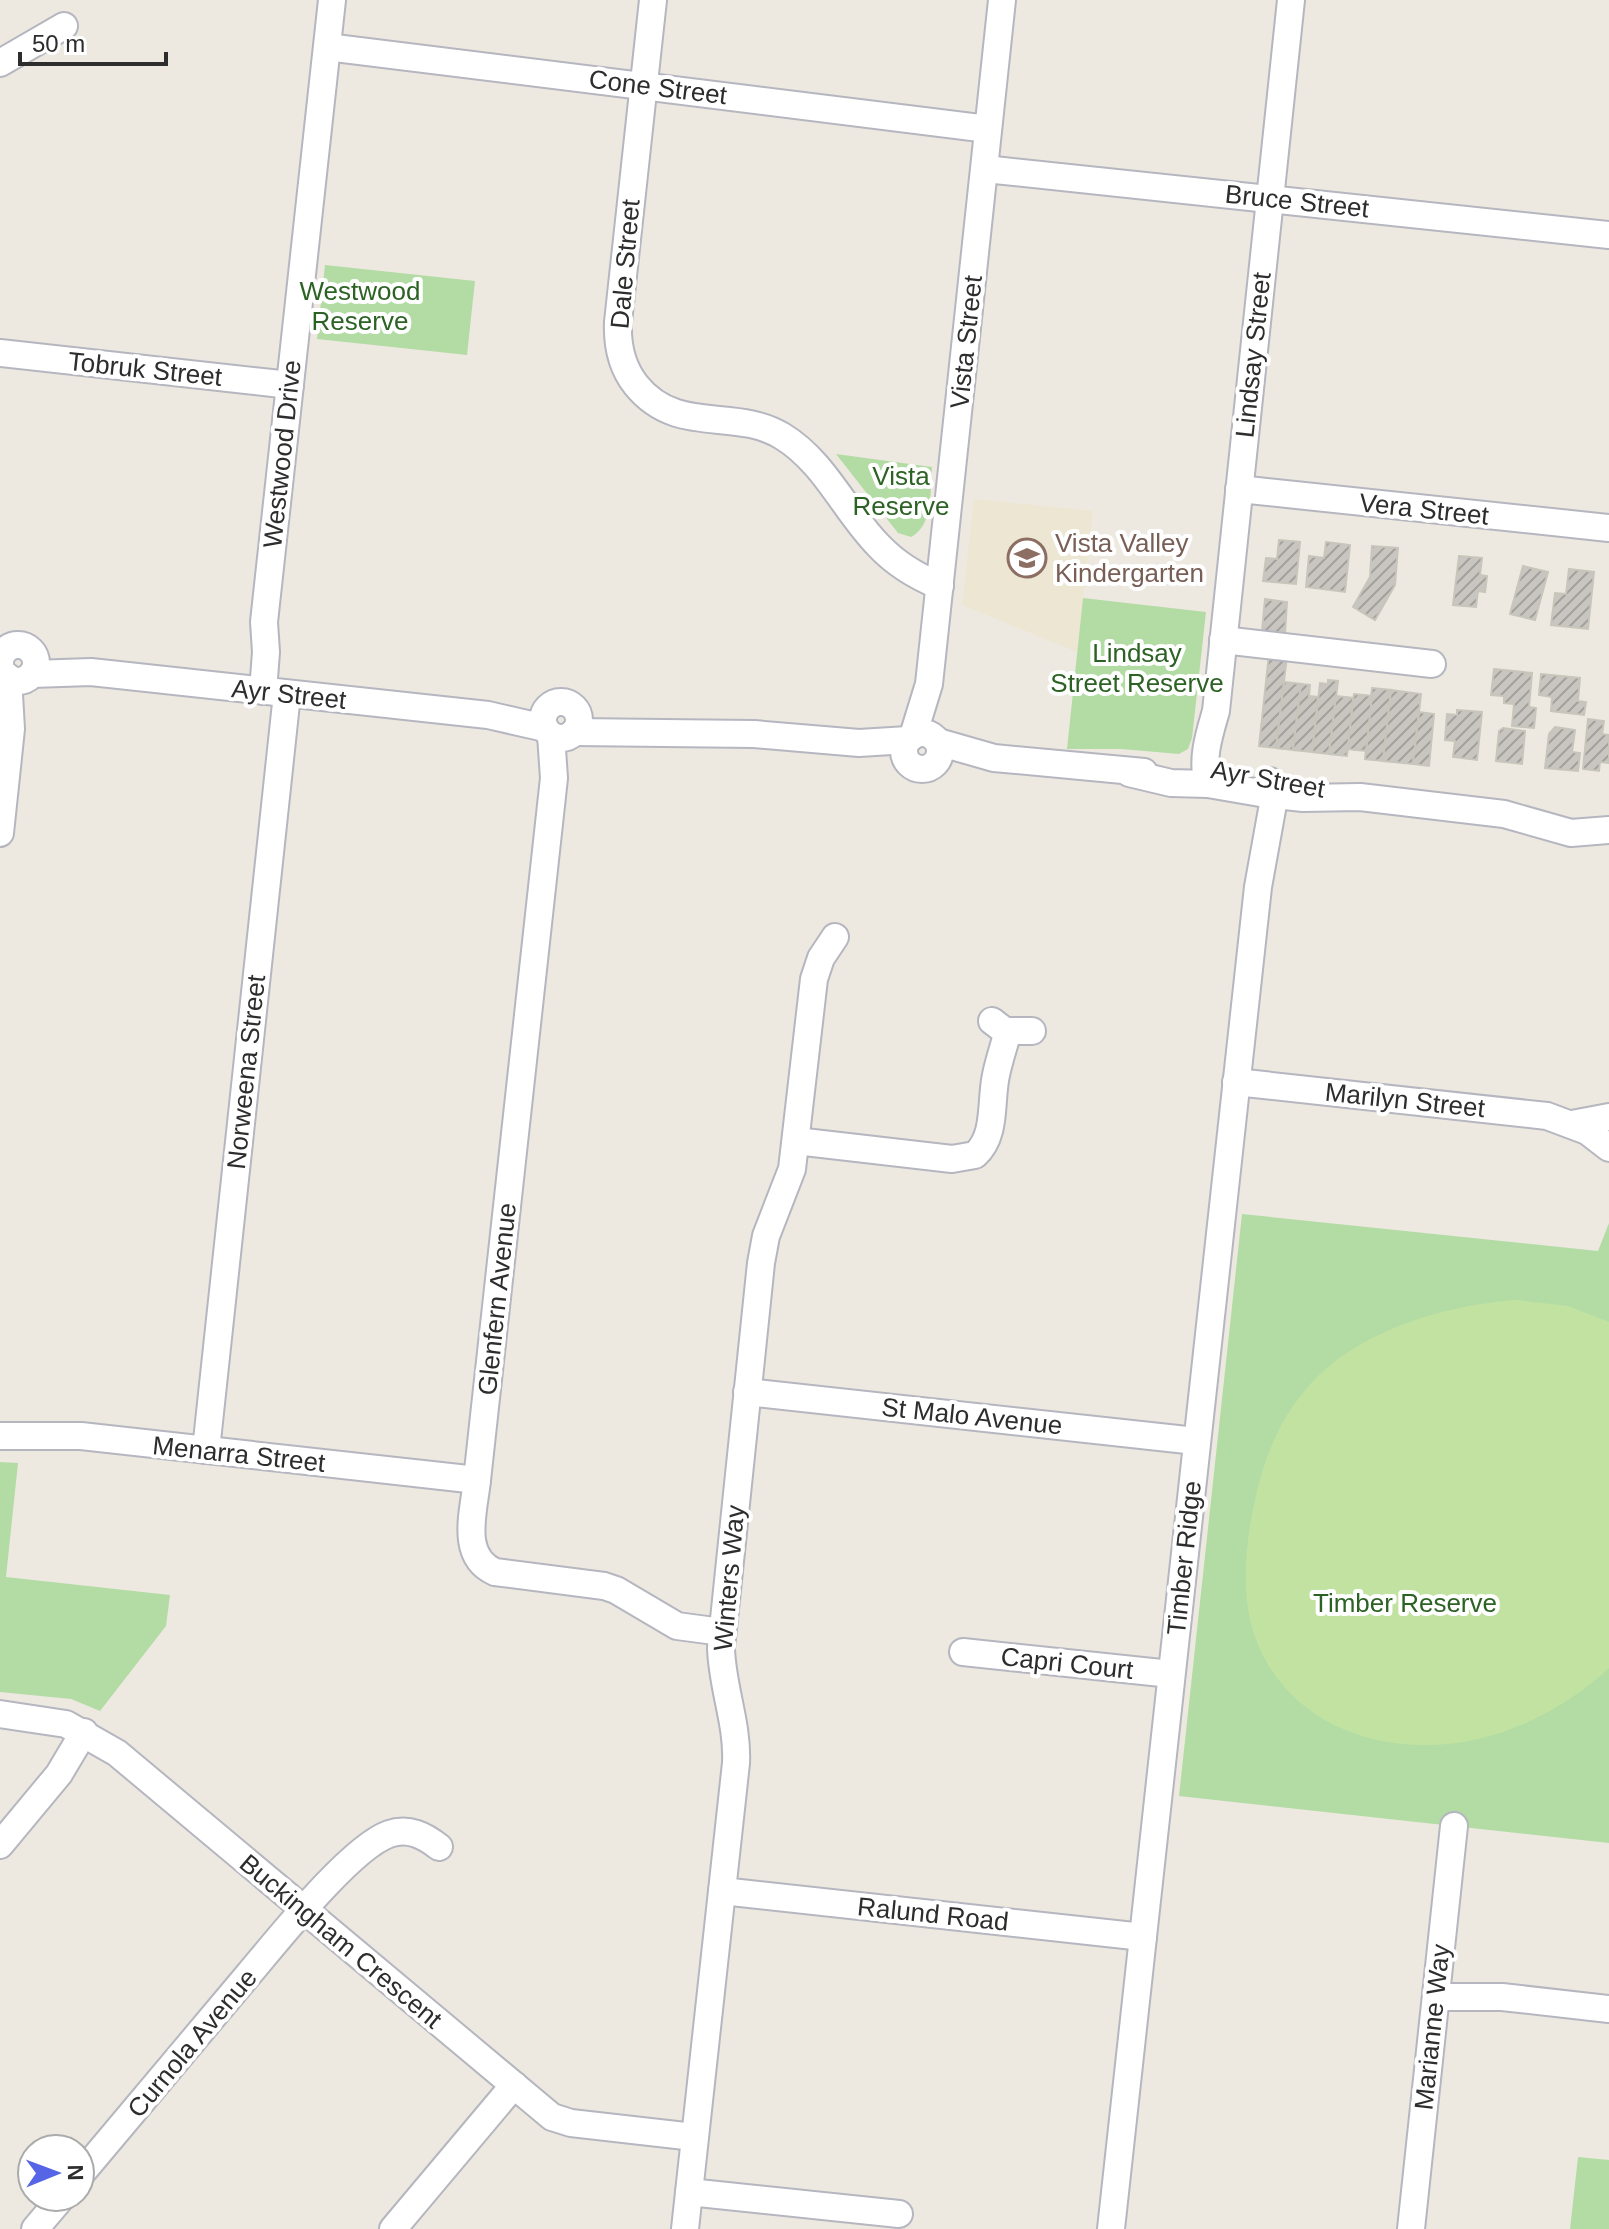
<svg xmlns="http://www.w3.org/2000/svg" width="1609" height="2229" font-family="Arial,sans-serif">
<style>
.education{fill:#ece6d3}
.park{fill:#b3dca5}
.pitch{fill:#c2e2a2}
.building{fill:url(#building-hatch);stroke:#c8c5bb;stroke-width:2}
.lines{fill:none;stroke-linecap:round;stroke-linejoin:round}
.minor-casing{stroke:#b5b6bf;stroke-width:30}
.minor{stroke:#fff;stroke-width:26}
.labels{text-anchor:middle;stroke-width:8;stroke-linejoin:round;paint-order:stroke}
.street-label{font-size:26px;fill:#2d2d2d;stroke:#fff}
.park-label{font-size:26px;fill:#2c6324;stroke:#fff}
.education-label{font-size:26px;fill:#785e54;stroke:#fff;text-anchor:start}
</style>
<defs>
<pattern id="building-hatch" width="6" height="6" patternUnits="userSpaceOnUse" patternTransform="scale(2)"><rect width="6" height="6" fill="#c9c5c0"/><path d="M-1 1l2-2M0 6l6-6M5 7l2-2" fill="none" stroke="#a4a09c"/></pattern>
</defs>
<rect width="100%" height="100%" fill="#ede9e1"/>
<polygon class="education" points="974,499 1093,511 1077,652 962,605"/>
<g class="park">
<polygon points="325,265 475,281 467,355 317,339"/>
<path d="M836 454 932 467C930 489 934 525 911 537L898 533Z"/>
<polygon points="1083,598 1206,612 1192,738 1188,749 1179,754 1121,749 1067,749"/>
<polygon points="1242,1214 1598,1251 1609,1223 1609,1843 1179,1796"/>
<polygon points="0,1462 18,1463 6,1577 170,1595 166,1626 100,1711 71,1699 0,1692"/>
<polygon points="1578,2157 1609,2160 1609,2229 1570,2229"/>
</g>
<path class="pitch" d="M1516 1300 1568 1306 1609 1322V1668C1560 1713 1496 1744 1429 1745 1343 1747 1263 1699 1248 1609 1243 1574 1247 1535 1255 1500 1264 1458 1279 1420 1308 1387 1356 1331 1445 1305 1516 1300Z"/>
<g class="building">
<polygon points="1279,540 1300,542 1296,584 1263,581 1266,558 1277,559"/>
<polygon points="1326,542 1350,545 1345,592 1306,587 1309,556 1324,558"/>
<polygon points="1372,546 1398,548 1395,585 1375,620 1353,607 1370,577"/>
<polygon points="1459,556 1482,558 1480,575 1487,576 1485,592 1478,591 1476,607 1453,605"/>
<polygon points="1523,566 1548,572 1535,620 1510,614"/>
<polygon points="1569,569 1594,572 1588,629 1551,625 1555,593 1566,594"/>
<polygon points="1265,599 1287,602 1285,633 1262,631"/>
<polygon points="1269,654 1287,656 1276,748 1259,746"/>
<polygon points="1494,669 1532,673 1529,707 1536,708 1534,728 1512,726 1514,704 1504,703 1504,696 1491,695"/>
<polygon points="1541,674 1580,678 1578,701 1586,702 1584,715 1551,711 1552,697 1539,695"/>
<polygon points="1328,680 1338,681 1329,754 1312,752 1320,683 1328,684"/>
<polygon points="1284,682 1301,684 1293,750 1276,748"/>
<polygon points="1301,684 1310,685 1309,696 1318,697 1312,752 1293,750"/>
<polygon points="1372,688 1391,690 1383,761 1365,759"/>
<polygon points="1391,690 1421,694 1413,764 1383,761"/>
<polygon points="1354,694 1372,696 1366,751 1347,749"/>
<polygon points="1336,696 1353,698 1347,756 1329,754"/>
<polygon points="1457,710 1482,712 1477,760 1453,757 1455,741 1445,740 1447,714 1457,715"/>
<polygon points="1419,712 1434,714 1429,766 1413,764"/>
<polygon points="1588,719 1604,721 1602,734 1609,735 1609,763 1600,762 1599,771 1583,769"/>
<polygon points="1555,727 1575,730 1572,752 1580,753 1578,771 1545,768 1549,734"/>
<polygon points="1503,728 1525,731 1522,764 1496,761 1499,731"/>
</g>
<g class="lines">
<defs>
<g id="minor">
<path d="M653 0 618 322C617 345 621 366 636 385 677 436 734 407 782 436 825 462 845 512 879 546 895 563 918 577 940 586"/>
<polyline points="327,47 988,129"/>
<polyline points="0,63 64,26"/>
<polyline points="985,169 1609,235"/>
<polyline points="0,353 290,385"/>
<polyline points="1239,489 1609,528"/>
<polyline points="1223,640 1432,664"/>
<circle cx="18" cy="663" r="18"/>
<polyline points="32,674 91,672 488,715 545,728"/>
<polyline points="263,691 266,652 264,622 332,0"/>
<circle cx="561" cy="720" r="18"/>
<polyline points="574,732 754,734 859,743 908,740"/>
<circle cx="922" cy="751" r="18"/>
<path d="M551 735 554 778 477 1480C474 1511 459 1556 495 1572L604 1586 616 1590 677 1626 722 1632"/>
<polyline points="913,736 929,684 1002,0"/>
<polyline points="938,742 994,758 1144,772"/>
<polyline points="1129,773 1171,783 1208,784 1266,794 1303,798 1360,797 1504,814 1571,833 1609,830"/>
<path d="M1208 784C1201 759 1209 735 1216 711L1291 0"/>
<polyline points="0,833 11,729 8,677"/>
<polyline points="992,1021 1005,1031 1032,1031"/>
<polyline points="1236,1082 1547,1116 1587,1131 1609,1148"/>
<polyline points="1572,1124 1609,1117"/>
<path d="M796 1141 952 1159 975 1155C997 1135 990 1102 996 1075 999 1060 1004 1046 1008 1031"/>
<polyline points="747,1392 1196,1441"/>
<polyline points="0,1436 81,1436 477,1480"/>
<polyline points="206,1450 287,694"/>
<polyline points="963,1652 1171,1674"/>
<polyline points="0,1714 66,1724 117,1753 552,2117 571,2123 694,2137"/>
<polyline points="0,1845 59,1774 84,1732"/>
<polyline points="722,1891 1143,1937"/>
<polyline points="1436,1997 1502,1997 1609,2009"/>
<path d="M80 2175C136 2109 192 2042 248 1975 277 1941 350 1848 389 1834 409 1827 425 1836 439 1847"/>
<polyline points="689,2192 899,2214"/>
<polyline points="35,2229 62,2197"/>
<polyline points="393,2229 514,2085"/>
<path d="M685 2229 736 1763C738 1724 722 1687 721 1648L761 1263 766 1236 792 1169 814 979 821 958 835 937"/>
<polyline points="1111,2229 1258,887 1273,804 1270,781"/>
<polyline points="1411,2229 1454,1826"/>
</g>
</defs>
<use href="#minor" class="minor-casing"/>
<use href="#minor" class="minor"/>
</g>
<defs>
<symbol id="school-ring" viewBox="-11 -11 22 22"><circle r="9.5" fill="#fff" stroke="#8d6e63" stroke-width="1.5"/><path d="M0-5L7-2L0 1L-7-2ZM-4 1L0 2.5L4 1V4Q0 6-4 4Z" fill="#8d6e63"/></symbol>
</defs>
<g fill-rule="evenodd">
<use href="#school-ring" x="1005" y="536" width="44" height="44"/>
</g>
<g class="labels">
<g class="street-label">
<text transform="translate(658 87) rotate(7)" y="9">Cone Street</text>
<text transform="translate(1297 201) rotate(6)" y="9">Bruce Street</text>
<text transform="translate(625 264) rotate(-85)" y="9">Dale Street</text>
<text transform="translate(966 342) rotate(-84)" y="9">Vista Street</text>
<text transform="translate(1253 355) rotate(-84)" y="9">Lindsay Street</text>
<text transform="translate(145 369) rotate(6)" y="9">Tobruk Street</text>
<text transform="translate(282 454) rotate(-84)" y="9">Westwood Drive</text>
<text transform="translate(1424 509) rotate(6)" y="9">Vera Street</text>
<text transform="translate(289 694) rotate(6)" y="9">Ayr Street</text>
<text transform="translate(1268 779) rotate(10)" y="9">Ayr Street</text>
<text transform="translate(246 1072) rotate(-84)" y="9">Norweena Street</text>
<text transform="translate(1405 1100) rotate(6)" y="9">Marilyn Street</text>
<text transform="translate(497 1299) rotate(-84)" y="9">Glenfern Avenue</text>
<text transform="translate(972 1416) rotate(6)" y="9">St Malo Avenue</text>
<text transform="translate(239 1454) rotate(6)" y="9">Menarra Street</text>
<text transform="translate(1184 1558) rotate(-84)" y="9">Timber Ridge</text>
<text transform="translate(729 1578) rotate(-85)" y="9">Winters Way</text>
<text transform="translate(1067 1663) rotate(6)" y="9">Capri Court</text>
<text transform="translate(933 1914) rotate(6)" y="9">Ralund Road</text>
<text transform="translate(341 1941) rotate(40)" y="9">Buckingham Crescent</text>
<text transform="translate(1432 2027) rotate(-84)" y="9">Marianne Way</text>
<text transform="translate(192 2043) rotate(-50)" y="9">Curnola Avenue</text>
</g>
<g class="park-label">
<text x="360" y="300">Westwood<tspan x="360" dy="30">Reserve</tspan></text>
<text x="901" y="485">Vista<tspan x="901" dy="30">Reserve</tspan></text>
<text x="1137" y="662">Lindsay<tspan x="1137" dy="30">Street Reserve</tspan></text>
<text x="1405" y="1612">Timber Reserve</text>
</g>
<g class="education-label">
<text x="1055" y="552">Vista Valley<tspan x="1055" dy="30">Kindergarten</tspan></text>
</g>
</g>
<g transform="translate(56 2173) rotate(89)"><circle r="38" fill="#ffffff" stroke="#ababab" stroke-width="2"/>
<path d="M0-6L14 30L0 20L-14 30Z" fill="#5665e5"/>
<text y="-12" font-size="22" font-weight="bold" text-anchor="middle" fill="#2d2d2d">N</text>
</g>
<path d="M20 52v12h146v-12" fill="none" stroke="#2d2d2d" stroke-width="4"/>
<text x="32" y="52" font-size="24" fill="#2d2d2d" stroke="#ffffff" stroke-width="6" paint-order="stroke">50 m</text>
</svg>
